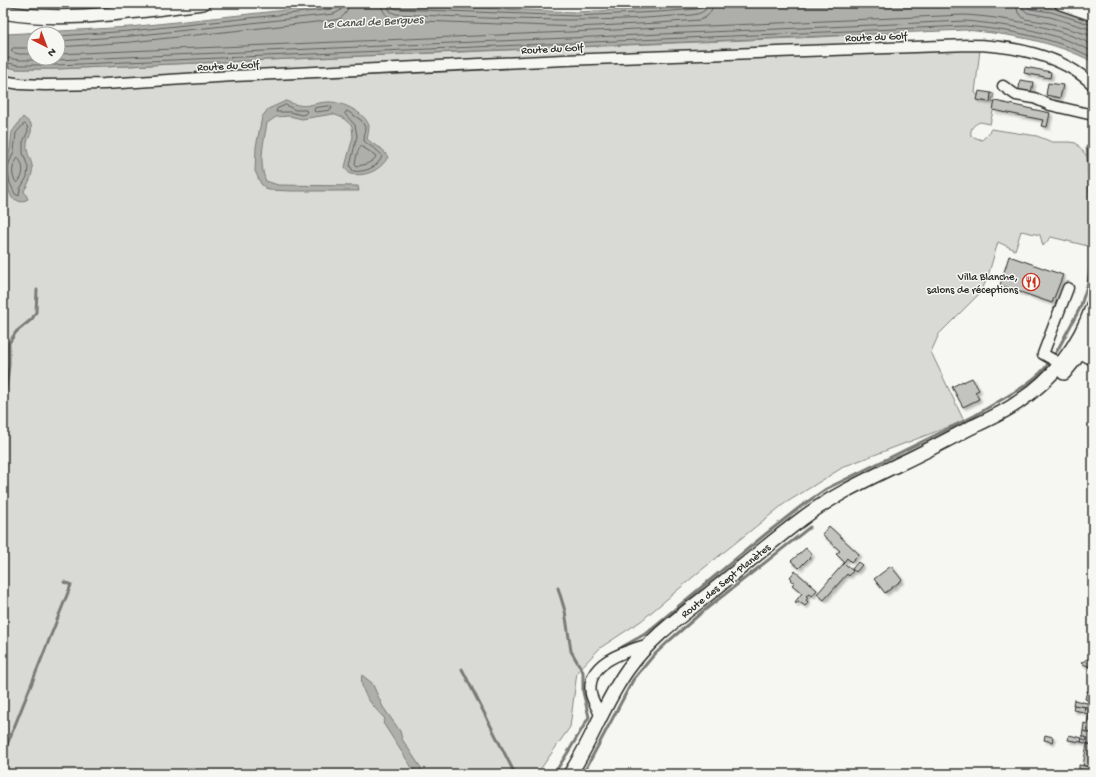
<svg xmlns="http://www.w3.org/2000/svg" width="1096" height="777" font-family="'Gochi Hand',sans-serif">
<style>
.green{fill:#d9d9d5;stroke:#828280}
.water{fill:#aeaeab;stroke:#7a7a78;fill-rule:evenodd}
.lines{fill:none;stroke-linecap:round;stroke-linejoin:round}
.shore{stroke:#5f5f5e;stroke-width:1}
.stream{stroke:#7a7a78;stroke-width:3}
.building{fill:#c3c3c0;stroke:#2b2b2b;filter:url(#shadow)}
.minor-casing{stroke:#2b2b2b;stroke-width:13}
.major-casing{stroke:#2b2b2b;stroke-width:16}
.minor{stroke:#f6f6f2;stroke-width:10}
.major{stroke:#f6f6f2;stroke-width:13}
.labels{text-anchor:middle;stroke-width:3;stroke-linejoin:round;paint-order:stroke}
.street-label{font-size:11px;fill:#2b2b2b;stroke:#f6f6f2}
.poi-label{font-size:11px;fill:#2b2b2b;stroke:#f6f6f2;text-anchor:end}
.water-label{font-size:12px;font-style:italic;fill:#525251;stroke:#f6f6f2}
</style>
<defs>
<filter id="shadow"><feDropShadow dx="2.5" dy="2.5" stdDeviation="1" flood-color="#0004"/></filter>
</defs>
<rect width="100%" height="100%" fill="#f6f6f2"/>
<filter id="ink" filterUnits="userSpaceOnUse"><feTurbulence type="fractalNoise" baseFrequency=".025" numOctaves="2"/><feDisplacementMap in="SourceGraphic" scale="8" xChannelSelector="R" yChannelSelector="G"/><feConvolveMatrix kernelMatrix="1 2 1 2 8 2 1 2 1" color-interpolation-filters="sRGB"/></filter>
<g filter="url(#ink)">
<path class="green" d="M887 33 884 53 980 49 975 93 978 95V100L989 102 991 93 994 94 992 102 995 103 990 124 980 122C973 125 970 128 971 136L982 140 988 134 991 129 1037 136 1052 142H1069L1076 143 1082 150 1088 158 1089 203 1093 213V246L1092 247 1051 237 1043 246 1040 235 1021 231 1015 250 998 242 988 276 981 292 939 334 931 352 964 421 845 466 784 504 699 572 641 621 600 648 577 672 570 727 537 774H3V66L17 69H56L819 37Z"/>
<g class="water">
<path d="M350 3 576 12 658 8 719 3H1020L1052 8 1093 22V62C1054 41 1009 34 965 30L56 69H17L3 66V33L7 34 130 27ZM34 34H58V58H34Z"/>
<path d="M286 101C307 110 309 103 328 102 341 101 366 113 369 126 369 130 368 135 367 139L373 144 381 148 388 157C380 171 365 177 350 174L345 167 353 137 352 126 343 118 333 114 302 119 289 116 276 117 267 123C264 141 258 163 266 181L278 185 358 186 359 191H291L268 190 261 184 255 171 256 147 262 117 268 109Z"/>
<path d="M23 117 31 124C33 137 27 135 27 144 26 152 30 157 32 165 34 174 28 184 24 191L28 199 21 202 12 198 6 184 4 166 10 150 12 132Z"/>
<path d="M362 675 372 683 383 707 400 731 402 739 425 774H416L383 723 385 719C375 708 358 692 362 675Z"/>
</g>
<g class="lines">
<g class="shore">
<path d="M381 3C382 12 387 18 396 20L576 27 659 23 699 20C708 18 712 12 713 3"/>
<path d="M387 3 390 11 396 14C488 18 581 24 673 16 682 15 697 17 705 10L707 3"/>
<polyline points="392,3 393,7 397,9 576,16 658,12 697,9 701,7 701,3"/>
<polyline points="1016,3 1018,13 1025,19 1049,23 1093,36"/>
<polyline points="1022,3 1023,9 1028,13 1050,17 1093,30"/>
<polyline points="1027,3 1028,7 1030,9 1051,12 1093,25"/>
<polyline points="58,36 130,31 333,9 337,7 337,3"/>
<polyline points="58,41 131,36 334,14 341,10 342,3"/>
<path d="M58 47 131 42 335 20C344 18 348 12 349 3"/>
<polyline points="34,48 13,48 11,50 12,52 19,54 34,54"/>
<path d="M58 54 964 15C1002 17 1059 27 1093 45"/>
<path d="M3 57 19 60H56L965 21C1008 25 1055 31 1093 52"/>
<path d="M3 62 18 65H56L965 26C1008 30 1054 37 1093 58"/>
<polygon points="286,105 295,110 306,110 307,113 302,115 290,112 276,112 277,109"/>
<polygon points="329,106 332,107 331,110 316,112 314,111 315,108"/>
<path d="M347 111 361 120 365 127 364 141C370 147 378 149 382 156 379 167 364 173 353 171L350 166 357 136 355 125 345 114Z"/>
<path d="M361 146 375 155 376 157C371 163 365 165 357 166L355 164C356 159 357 150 361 146Z"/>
<path d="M18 158C25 165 24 177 17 183 10 176 12 165 18 158Z"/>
<polyline points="3,168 8,166 14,151 16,133 23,125 25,124 27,126 28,131 23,142 23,153 28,167 27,177 20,189 19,196 15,194 10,183 8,174 3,172"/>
</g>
<g class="stream">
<polyline points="1087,147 1093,223"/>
<polyline points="3,415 9,365 9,343 16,332 32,319 36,312 37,290"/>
<polyline points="622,647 645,634 767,533 800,507 826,489 974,416 1023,387 1037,376 1045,368 1057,351 1080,308 1088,283 1093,247"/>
<polyline points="462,669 515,774"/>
<polyline points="3,755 71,585 64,582"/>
<polyline points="554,774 570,749 589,717 583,692 583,672 571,651 565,611 558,588"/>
<polyline points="583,774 633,680 653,656 670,640 701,613 810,527"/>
</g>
</g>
<g class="building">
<polygon points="1025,67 1051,72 1050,78 1024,73"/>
<polygon points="1020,80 1033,82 1031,93 1020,91 1019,89"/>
<polygon points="1048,83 1063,85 1060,98 1046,95"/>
<polygon points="979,91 991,93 990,102 977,100"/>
<polygon points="995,101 1050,113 1047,127 1041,126 1043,120 993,110"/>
<polygon points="1009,256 1063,275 1052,303 1000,285"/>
<polygon points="972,378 979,390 975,392 979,399 963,407 952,387 963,381 963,382"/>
<polygon points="829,526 859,554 851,562 847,558 844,562 836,554 840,551 822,534"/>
<polygon points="806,548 812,555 799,568 791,561"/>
<polygon points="858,562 862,565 856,572 852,569"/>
<polygon points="844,563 853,571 849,576 847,574 824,600 817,594"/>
<polygon points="891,566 902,580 885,593 874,579"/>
<polygon points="795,571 817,590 812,596 809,594 806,596 808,598 806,600 808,602 805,606 798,601 796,604 795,602 802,593 792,585 795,582 791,581 792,579 790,577"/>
<polygon points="1087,659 1093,661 1092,668 1081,663"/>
<polygon points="1087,691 1093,693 1093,701 1085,699"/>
<polygon points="1074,700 1091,704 1093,701 1093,708 1073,705"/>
<polygon points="1074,705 1085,707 1084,712 1073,710"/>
<polygon points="1085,707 1093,708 1093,734 1083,731 1084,723 1087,724 1089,714 1084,713"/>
<polygon points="1083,731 1093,734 1093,745 1081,742 1082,738 1086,741 1087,738 1082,736"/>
<polygon points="1045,735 1053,737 1052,742 1044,740"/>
<polygon points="1069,735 1082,738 1081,742 1068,740"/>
<polygon points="1087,744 1093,745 1090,767 1083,765"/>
<polygon points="1079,765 1090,767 1089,771 1079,769"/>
</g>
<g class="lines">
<defs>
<g id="minor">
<path d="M3 81 21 84 45 85 104 84 233 76 564 60 969 45C1010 45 1063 55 1093 85"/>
<polyline points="1003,86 1016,95 1034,98 1050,105 1093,115"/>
<polyline points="1074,350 1093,360"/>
<polyline points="1061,364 1043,354 1068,288"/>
<path d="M601 717C598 709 593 702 591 694 585 662 626 651 649 644"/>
</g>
<g id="major">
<polyline points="1061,3 1093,14"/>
<path d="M3 12C65 24 141 10 203 3"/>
<polyline points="1064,373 1080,353 1093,333"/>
<path d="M570 774C592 741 604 702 628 669 649 639 681 616 710 593 741 568 771 542 803 518 832 496 864 481 897 465 923 453 947 440 972 427 987 420 1003 413 1017 403 1053 379 1079 346 1093 305"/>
</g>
</defs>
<use href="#minor" class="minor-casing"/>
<use href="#major" class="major-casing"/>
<use href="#minor" class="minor"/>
<use href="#major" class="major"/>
</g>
</g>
<defs>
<symbol id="restaurant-ring" viewBox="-11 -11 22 22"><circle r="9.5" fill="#f6f6f2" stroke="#c8321e" stroke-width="1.5"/><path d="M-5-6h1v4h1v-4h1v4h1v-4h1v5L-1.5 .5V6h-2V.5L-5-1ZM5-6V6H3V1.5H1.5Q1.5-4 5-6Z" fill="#c8321e"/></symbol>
</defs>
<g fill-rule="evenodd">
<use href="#restaurant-ring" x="1021" y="272" width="20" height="20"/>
</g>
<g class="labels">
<g class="street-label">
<text transform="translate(876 36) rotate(-2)" y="4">Route du Golf</text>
<text transform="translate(552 48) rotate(-3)" y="4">Route du Golf</text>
<text transform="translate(228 65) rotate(-3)" y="4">Route du Golf</text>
<text transform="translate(725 580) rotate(-39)" y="4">Route des Sept Planètes</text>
</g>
<g class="poi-label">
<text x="1018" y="280">Villa Blanche,<tspan x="1018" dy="13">salons de réceptions</tspan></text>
</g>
<g class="water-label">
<text transform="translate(373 21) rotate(-3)" y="4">Le Canal de Bergues</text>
</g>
</g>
<rect width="1096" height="777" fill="none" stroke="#f6f6f2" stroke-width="16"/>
<rect x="8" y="8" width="1080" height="761" fill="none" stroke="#2b2b2b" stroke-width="1.5" filter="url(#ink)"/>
<g transform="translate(46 46) rotate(138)"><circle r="19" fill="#f6f6f2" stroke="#a5a5a2"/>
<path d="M0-3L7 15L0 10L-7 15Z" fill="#c8321e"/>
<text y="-6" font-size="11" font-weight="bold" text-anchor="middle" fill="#2b2b2b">N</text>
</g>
</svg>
